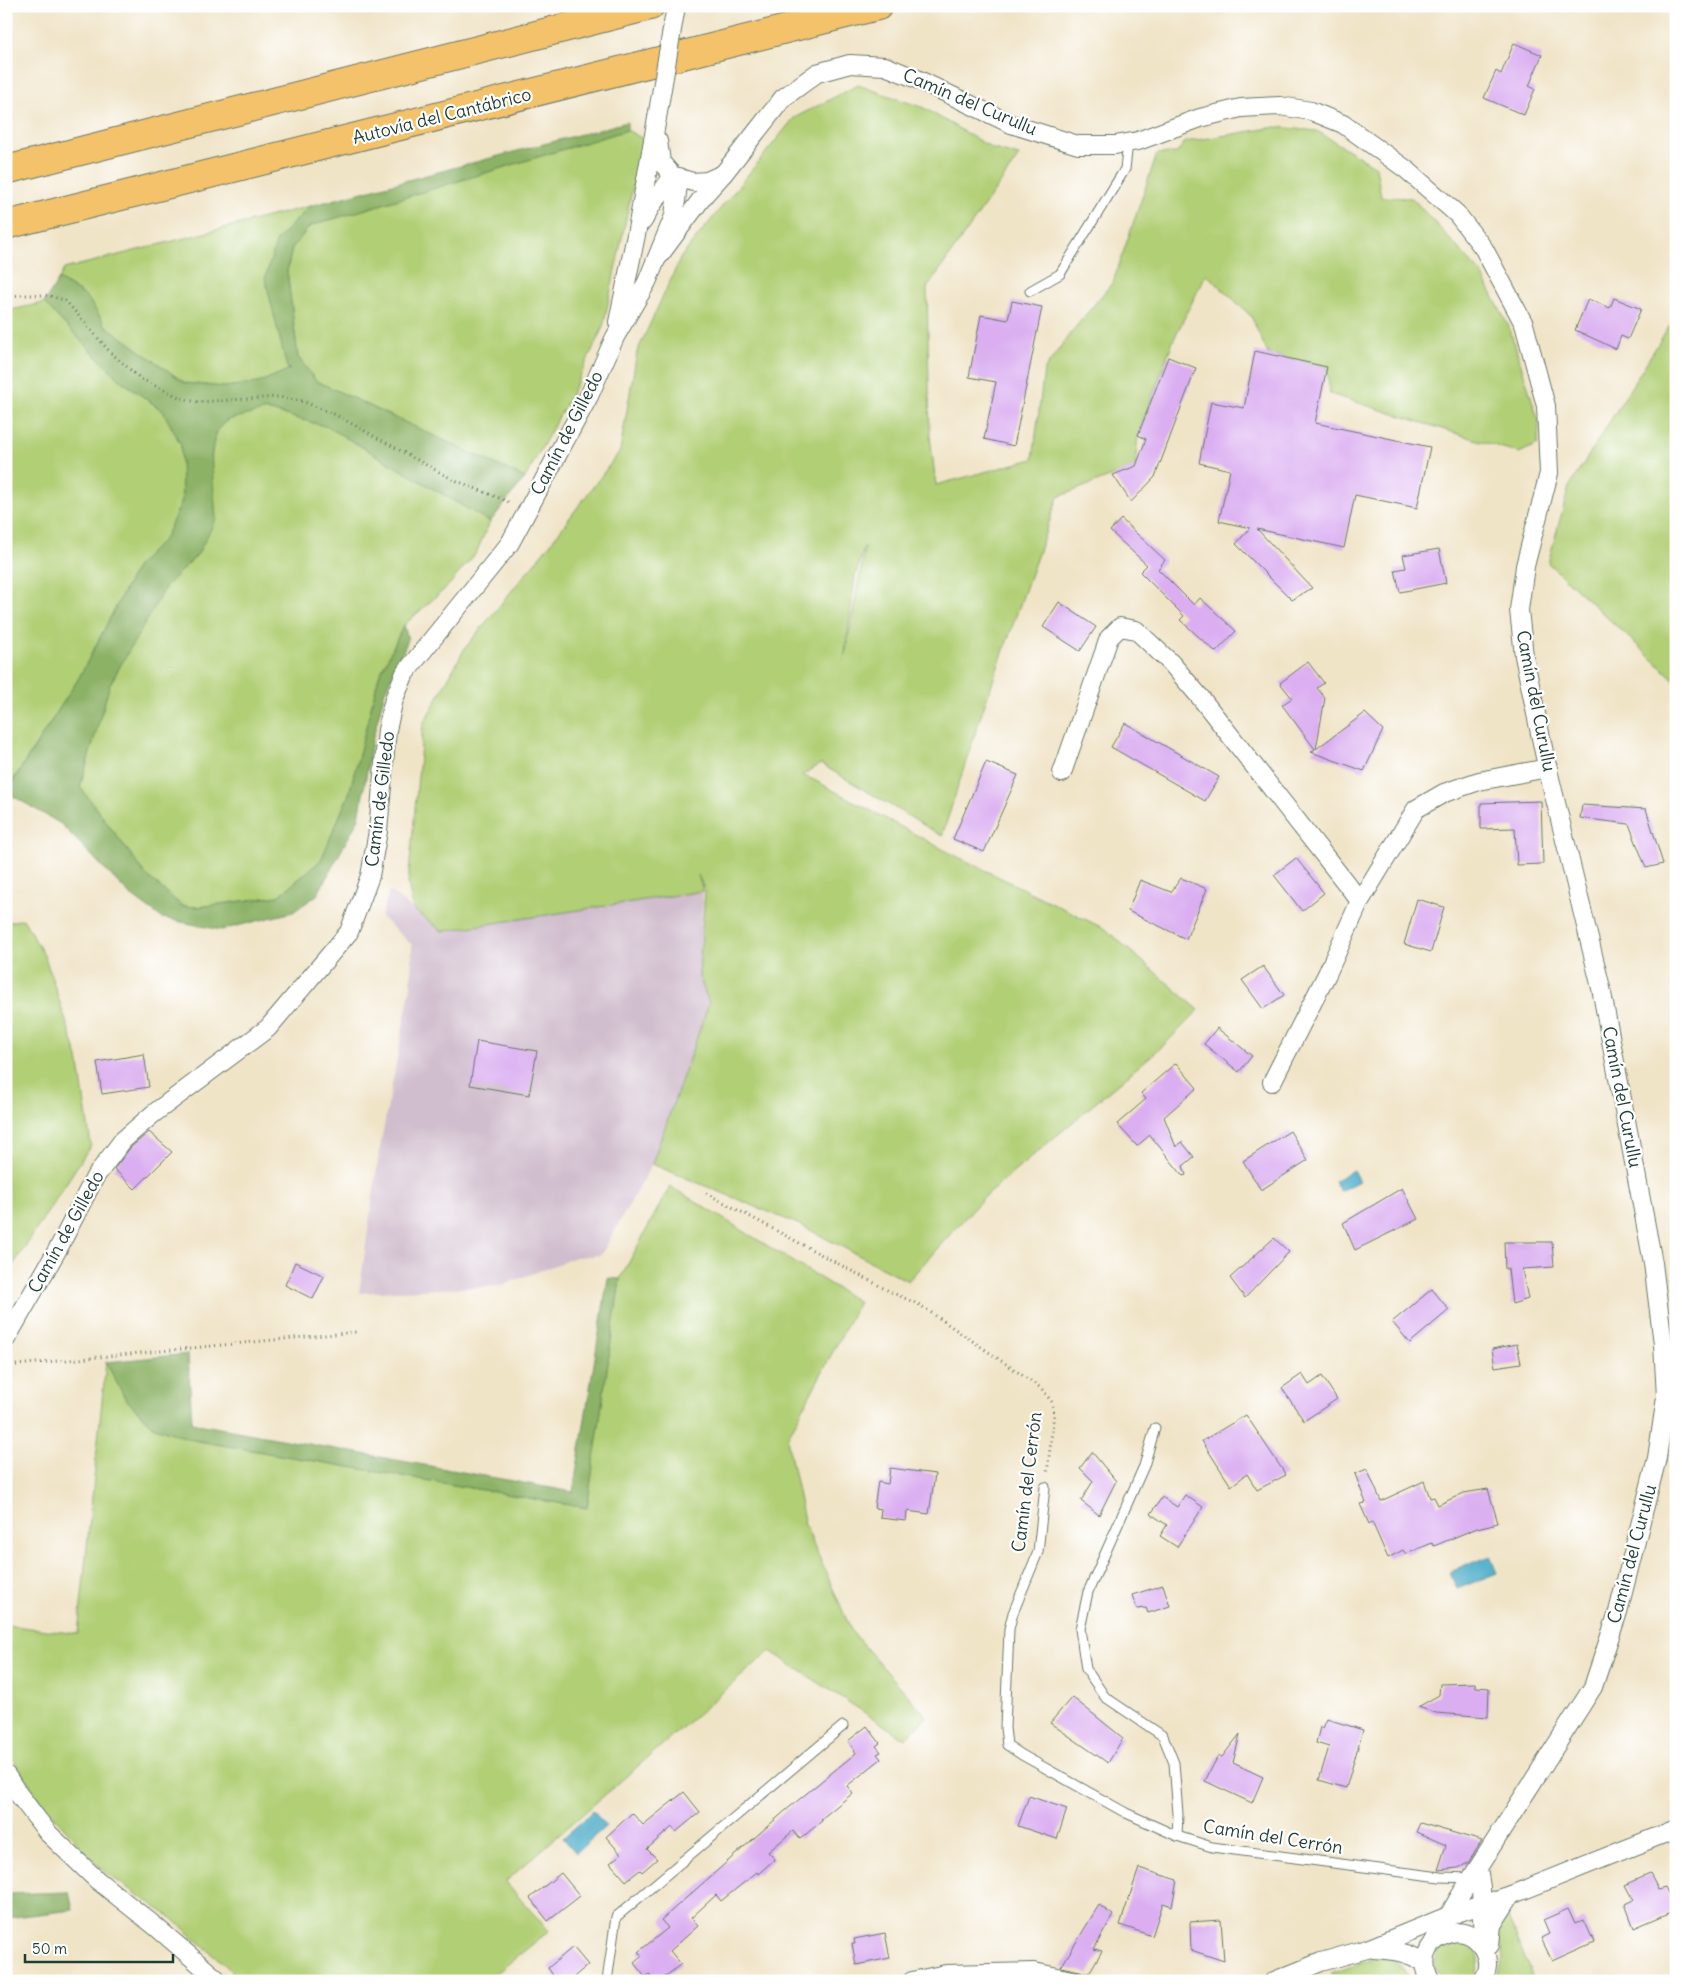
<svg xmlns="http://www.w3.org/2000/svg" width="1682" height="1987" font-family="Delius,sans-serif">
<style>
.industrial{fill:#d0bdcd}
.green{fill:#b1cf75;stroke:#688654;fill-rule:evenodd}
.forest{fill:#8cb266;stroke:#56784d}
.water{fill:#49aac8;stroke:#34747e}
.building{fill:#daaef1}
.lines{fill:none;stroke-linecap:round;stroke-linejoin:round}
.lane-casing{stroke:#687767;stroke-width:11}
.street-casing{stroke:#687767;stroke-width:20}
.highway-casing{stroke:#687767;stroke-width:30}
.path{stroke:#687767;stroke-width:3;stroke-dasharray:1 4;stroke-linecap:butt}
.lane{stroke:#fff;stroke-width:9}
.street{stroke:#fff;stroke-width:18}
.highway{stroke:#f4c26a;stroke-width:28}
.street-bridge-casing{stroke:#687767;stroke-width:20;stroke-linecap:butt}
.street-bridge{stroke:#fff;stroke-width:18}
.labels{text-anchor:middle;stroke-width:4.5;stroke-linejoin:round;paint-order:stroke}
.street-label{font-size:18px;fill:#1f3d34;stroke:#fff}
</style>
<rect width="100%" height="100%" fill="#fff"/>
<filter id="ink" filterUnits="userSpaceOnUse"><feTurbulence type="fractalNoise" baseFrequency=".02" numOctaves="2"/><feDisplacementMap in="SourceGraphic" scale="10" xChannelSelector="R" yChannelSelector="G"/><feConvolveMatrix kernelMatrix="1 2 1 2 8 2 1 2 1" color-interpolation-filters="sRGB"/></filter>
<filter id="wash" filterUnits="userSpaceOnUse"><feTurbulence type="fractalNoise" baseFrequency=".0096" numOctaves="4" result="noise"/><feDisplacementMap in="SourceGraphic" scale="20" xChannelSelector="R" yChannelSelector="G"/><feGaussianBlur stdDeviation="1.12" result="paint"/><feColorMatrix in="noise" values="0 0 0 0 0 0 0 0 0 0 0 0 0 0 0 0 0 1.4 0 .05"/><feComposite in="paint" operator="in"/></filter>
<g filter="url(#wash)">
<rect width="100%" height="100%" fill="#f0e4c7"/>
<polygon class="industrial" points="389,891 442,931 703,891 699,976 709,1003 652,1164 601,1255 576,1257 500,1286 359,1293 380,1147 411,985 412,945 381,917"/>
<g class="green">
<path d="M858 85 924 108 993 149 1019 156 927 288 930 436 936 485 1033 459 1044 370 1069 335 1113 282 1157 154 1177 153 1185 142 1276 127 1317 131 1376 167 1381 197 1412 198 1481 273 1509 327 1539 422 1538 444 1519 453 1330 394 1327 367 1268 354 1251 316 1206 274 1173 341 1138 435 1135 467 1058 497 981 715 942 836 821 764 802 775 814 780 948 852 1105 929 1199 1010 1165 1044 983 1198 908 1281 800 1225 652 1164 709 1003 699 976 705 891 698 875 703 891 442 931 413 909 408 883 423 724 465 648 550 544 620 451 637 352 681 257 794 118ZM864 547H865L844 661 855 577Z"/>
<polygon points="627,130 643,139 603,327 572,393 525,478 316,381 298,357 287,271 292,248 310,226"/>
<polygon points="310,206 277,240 291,369 258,383 224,387 185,383 106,326 87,297 59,279 64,269"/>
<polygon points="44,303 119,379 163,411 181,445 182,501 165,538 137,566 79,678 6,791 6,311"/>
<polygon points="1676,315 1676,681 1548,563 1569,487"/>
<path d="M267 410 328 427 490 522 476 553 448 586 404 625 379 676 349 794 321 860 279 896 198 907 182 906 147 876 80 787 110 684 163 582 216 519C214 493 203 440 225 422 233 416 256 413 267 410Z"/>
<polygon points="23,919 45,957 78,1058 91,1145 6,1276 6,923"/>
<polygon points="670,1186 859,1302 787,1439 805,1525 852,1632 927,1717 905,1739 770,1651 505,1882 549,1931 487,1981 243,1981 172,1918 103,1871 42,1803 12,1758 6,1746 6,1625 78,1634 106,1362 125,1398 152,1426 193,1440 587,1508 620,1279"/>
<polygon points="1508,1917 1534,1981 1497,1981 1503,1956 1497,1926"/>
<circle cx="1457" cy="1961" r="22"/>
<path d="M1380 1956C1396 1959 1402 1967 1410 1981H1333L1331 1974Z"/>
</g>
<g class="forest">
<polygon points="627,122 627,130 310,226 292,248 287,271 298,357 316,381 525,478 490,522 328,427 267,410 227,420 216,431 211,455 216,519 198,554 166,586 110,684 80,787 147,876 182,906 199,907 279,896 321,860 349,794 379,676 404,625 408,640 385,691 372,741 359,818 317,895 293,912 221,930 162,918 128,893 61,824 6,792 79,678 137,566 165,538 182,501 181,445 163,411 119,379 44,303 59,279 87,297 106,326 185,383 224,387 258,383 290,369 287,368 265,278 277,240 310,206"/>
<polygon points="608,1278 620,1279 587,1508 193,1440 152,1426 125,1398 106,1362 188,1354 192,1423 573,1492"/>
<polygon points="69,1892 73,1910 6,1918 6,1894"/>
</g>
<g class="water">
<polygon points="1353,1170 1359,1181 1340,1191 1334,1181"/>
<polygon points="1490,1556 1497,1573 1457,1589 1450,1572"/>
<polygon points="593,1811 606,1826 576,1853 563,1838"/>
</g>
<g id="blocks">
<g class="building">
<polygon points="1514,43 1542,55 1529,86 1535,89 1524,115 1484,98 1496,71 1501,74"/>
<polygon points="1614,298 1641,309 1628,339 1621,336 1616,349 1575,330 1588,299 1610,308"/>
<polygon points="1012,301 1042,307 1014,446 984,439 996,382 969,377 981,315 1008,320"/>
<polygon points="1255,351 1327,367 1315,423 1430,447 1417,508 1355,495 1344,548 1257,529 1312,588 1292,600 1236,544 1250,528 1219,521 1230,470 1199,463 1211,402 1244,408"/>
<polygon points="1168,357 1196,368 1155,477 1131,502 1113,475 1136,466 1146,439 1138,435"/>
<polygon points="1121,519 1165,560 1158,569 1194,605 1200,598 1236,631 1216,652 1180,620 1184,616 1140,572 1147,565 1110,531"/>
<polygon points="1439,549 1446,583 1400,592 1395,570 1406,568 1403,555"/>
<polygon points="1059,602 1096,627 1080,651 1043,627"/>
<polygon points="1308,662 1324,683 1317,688 1325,698 1316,749 1365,713 1383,730 1364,771 1311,752 1315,749 1282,705 1292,698 1280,683"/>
<polygon points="1125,723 1219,777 1205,801 1111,747"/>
<polygon points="986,762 1018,775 984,852 953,839"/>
<polygon points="1541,801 1543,864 1517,865 1515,828 1481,829 1481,803"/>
<polygon points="1582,805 1646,809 1663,864 1646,868 1629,824 1580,818"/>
<polygon points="1296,858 1324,893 1302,911 1274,875"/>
<polygon points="1181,878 1207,889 1186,939 1128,911 1140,880 1171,892"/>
<polygon points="1417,899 1444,907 1431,952 1404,944"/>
<polygon points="1263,966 1284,995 1263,1009 1242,980"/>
<polygon points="1217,1028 1252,1056 1239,1072 1204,1044"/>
<polygon points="477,1041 537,1051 529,1095 470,1085"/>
<polygon points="144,1054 149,1087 102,1094 97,1062"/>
<polygon points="1176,1063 1197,1088 1164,1117 1176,1147 1182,1142 1194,1157 1183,1166 1186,1175 1183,1176 1150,1135 1137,1146 1117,1124 1146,1099 1141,1093"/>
<polygon points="1290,1131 1308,1160 1261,1190 1243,1161"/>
<polygon points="149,1132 172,1152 135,1189 114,1169 131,1147"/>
<polygon points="1402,1188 1418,1219 1355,1250 1343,1223"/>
<polygon points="1274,1238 1289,1252 1245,1298 1230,1278"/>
<polygon points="1504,1242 1552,1242 1554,1267 1522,1269 1528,1299 1512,1304 1508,1269 1505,1269"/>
<polygon points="295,1262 324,1276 313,1299 285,1285"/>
<polygon points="1432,1289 1449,1310 1410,1343 1392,1322"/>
<polygon points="1517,1344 1521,1363 1495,1367 1492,1349"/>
<polygon points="1302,1374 1309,1385 1322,1376 1337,1399 1304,1421 1282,1388"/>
<polygon points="1246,1415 1286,1475 1257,1490 1247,1474 1231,1486 1202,1441"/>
<polygon points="1092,1452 1116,1481 1099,1515 1081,1501 1093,1481 1080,1468"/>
<polygon points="890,1468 935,1474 929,1514 907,1511 906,1521 880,1518 881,1509 874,1508 878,1482 888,1484"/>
<polygon points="1367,1469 1381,1501 1424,1481 1430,1498 1434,1497 1438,1505 1464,1493 1488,1489 1498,1523 1477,1528 1434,1546 1432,1543 1406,1554 1403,1550 1388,1558 1372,1522 1369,1524 1360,1504 1366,1503 1355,1474"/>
<polygon points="1185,1495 1203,1507 1177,1547 1160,1536 1167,1525 1151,1514 1162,1497 1177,1507"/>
<polygon points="1163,1585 1170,1606 1148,1613 1146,1608 1137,1609 1132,1595"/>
<polygon points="1475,1683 1476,1687 1489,1688 1488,1717 1436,1713 1418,1707 1439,1695 1440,1684"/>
<polygon points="1072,1697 1123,1738 1108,1763 1050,1723"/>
<polygon points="1327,1719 1363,1730 1346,1788 1319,1780 1329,1747 1316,1743 1320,1727 1323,1728"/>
<polygon points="867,1726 880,1743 876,1746 881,1752 877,1754 881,1759 847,1786 853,1793 821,1819 822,1821 800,1839 793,1831 768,1852 775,1859 758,1874 757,1872 721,1901 716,1895 691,1918 698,1926 670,1951 681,1964 660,1981 654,1981 649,1974 645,1977 634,1963 642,1956 638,1952 668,1928 661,1920 785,1811 856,1753 848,1741"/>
<polygon points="1240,1734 1233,1763 1263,1777 1252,1803 1205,1781 1218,1756 1222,1757"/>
<polygon points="684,1792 700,1812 676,1832 672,1827 647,1849 657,1859 642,1872 640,1870 626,1881 610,1863 621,1854 606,1837 632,1813 643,1825"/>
<polygon points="1029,1796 1067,1809 1057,1839 1018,1826"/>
<polygon points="1420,1823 1482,1841 1468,1863 1458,1868 1438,1870 1446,1845 1416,1832"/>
<polygon points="1139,1868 1177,1880 1172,1906 1163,1903 1152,1936 1120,1925"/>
<polygon points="561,1873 580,1896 548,1921 530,1898"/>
<polygon points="1650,1874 1658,1889 1665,1887 1676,1910 1634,1928 1625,1904 1633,1900 1625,1885"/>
<polygon points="1099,1905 1113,1915 1094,1949 1102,1951 1089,1973 1061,1967"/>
<polygon points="1568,1909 1575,1924 1584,1920 1594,1942 1552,1961 1541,1938 1549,1934 1543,1920"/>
<polygon points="1221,1920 1224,1961 1191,1950 1190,1922"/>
<polygon points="885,1933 890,1958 856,1965 852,1944 855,1944 854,1939"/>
<polygon points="573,1947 588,1965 569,1981 557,1981 548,1968"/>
</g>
</g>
</g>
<g filter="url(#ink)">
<use href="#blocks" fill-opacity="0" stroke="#687767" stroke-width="1"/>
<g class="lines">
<defs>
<g id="lane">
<polyline points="1030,291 1060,274 1125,169 1128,143"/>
<polyline points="1155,1428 1144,1466 1088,1592 1080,1629 1086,1669 1105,1697 1163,1736 1174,1763 1178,1814 1177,1836"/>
<polyline points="1045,1487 1038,1552 1013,1613 1009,1629 1005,1728 1007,1745 1022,1755 1126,1813 1177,1836 1212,1847 1440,1877 1472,1878"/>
<polyline points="607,1981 616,1917 843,1726"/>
</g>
<g id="street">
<polyline points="658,141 661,162 673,176 693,182 707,181 723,174"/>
<polyline points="643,221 651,206 673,176"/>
<polyline points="659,256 705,194 724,173 783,98 817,73 850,64 885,66 917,79 1011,124 1078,145 1115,145 1138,141 1200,118 1241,108 1280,106 1311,111 1343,124 1407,170 1457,214 1484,249 1524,324 1546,406 1549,473 1525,566 1519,610 1524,656 1546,762 1601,988 1653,1263 1663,1344 1666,1397 1657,1458 1618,1612 1593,1687 1460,1896 1434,1941"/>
<polyline points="618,322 636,235 657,118"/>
<polyline points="1062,773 1109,638 1120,627 1136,630 1171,663 1200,697 1360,901"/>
<polyline points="1272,1082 1327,974 1360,901 1416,809 1444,793 1479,781 1548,768"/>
<polyline points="6,1339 59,1247 95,1177 123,1140 153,1114 268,1028 349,932 370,876 378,831 387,730 394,699 405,673 510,543 589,396 615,337 647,282 674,216 679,177"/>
<polyline points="6,1775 19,1795 48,1833 97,1880 155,1926 219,1981"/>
<polyline points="1478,1869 1481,1887 1483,1947"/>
<polyline points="1490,1945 1492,1925 1511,1895"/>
<path d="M1373 1949C1393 1950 1408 1952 1425 1963"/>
<polyline points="912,1981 946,1974 1034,1972 1076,1981"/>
<polyline points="1274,1981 1321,1962 1367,1949 1448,1916 1511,1895 1676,1829"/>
<path d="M1431 1981C1407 1942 1467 1911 1484 1951 1489 1961 1488 1972 1481 1981"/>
</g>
<g id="highway">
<polyline points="6,170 650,6"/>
<polyline points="6,225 878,6"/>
</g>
</defs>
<use href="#lane" class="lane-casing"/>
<use href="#street" class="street-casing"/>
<use href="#highway" class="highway-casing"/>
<g class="path">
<polyline points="6,297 19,295 45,295 65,300 110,352 141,379 183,399 198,402 278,397 302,401 336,415 450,478 511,503"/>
<polyline points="706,1193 891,1292 920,1305 1041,1388 1052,1402 1054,1414 1047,1474"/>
<polyline points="6,1366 356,1332"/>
</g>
<use href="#lane" class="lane"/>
<use href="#street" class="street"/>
<use href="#highway" class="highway"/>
<defs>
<polyline id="street-bridge" points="657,118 676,6"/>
</defs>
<use href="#street-bridge" class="street-bridge-casing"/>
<use href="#street-bridge" class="street-bridge"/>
</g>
</g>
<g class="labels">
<g class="street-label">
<text transform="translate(970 102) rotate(23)" y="6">Camín del Curullu</text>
<text transform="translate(442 116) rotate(-14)" y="6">Autovía del Cantábrico</text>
<text transform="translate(567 433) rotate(-63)" y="6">Camín de Gilledo</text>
<text transform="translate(1536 701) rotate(79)" y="6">Camín del Curullu</text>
<text transform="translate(380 799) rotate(-83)" y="6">Camín de Gilledo</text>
<text transform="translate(1622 1097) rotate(79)" y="6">Camín del Curullu</text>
<text transform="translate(66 1232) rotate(-61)" y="6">Camín de Gilledo</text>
<text transform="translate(1027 1482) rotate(-83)" y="6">Camín del Cerrón</text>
<text transform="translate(1632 1554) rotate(-75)" y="6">Camín del Curullu</text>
<text transform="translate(1273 1837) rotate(9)" y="6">Camín del Cerrón</text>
</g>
</g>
<rect width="1682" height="1987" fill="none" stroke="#fff" stroke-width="25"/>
<path d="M25 1954v8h148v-8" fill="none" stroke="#1f3d34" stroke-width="2.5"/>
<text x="32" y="1954" font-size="15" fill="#1f3d34" stroke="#ffffff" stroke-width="4" paint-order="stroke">50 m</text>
</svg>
